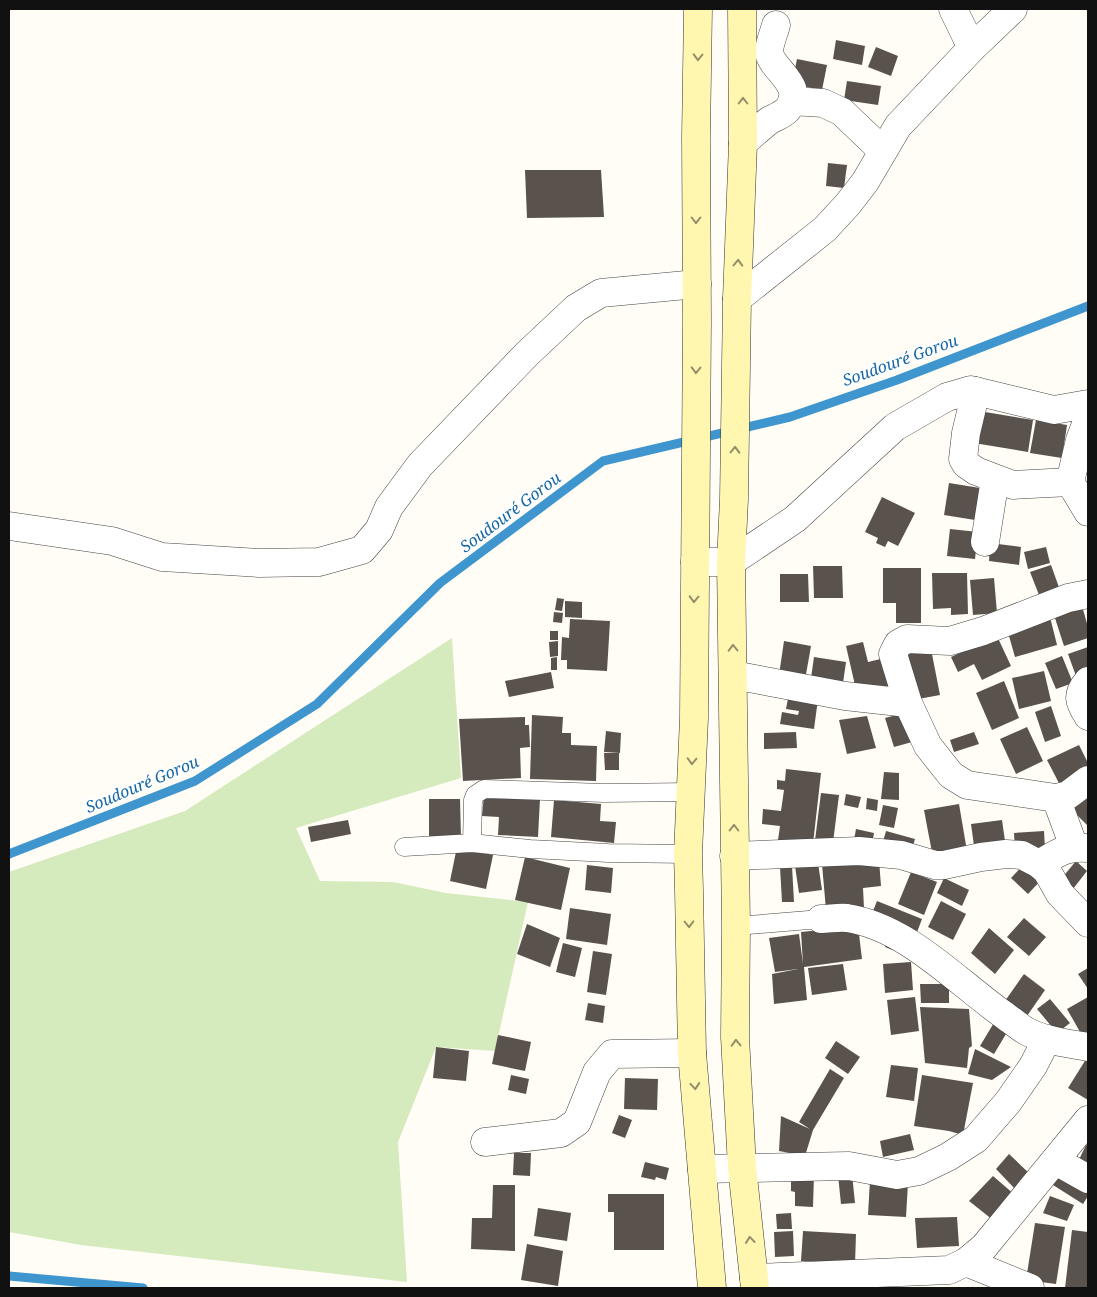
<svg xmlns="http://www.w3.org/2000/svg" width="1097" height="1297" font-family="'Noto Serif',serif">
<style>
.green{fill:#d5ebbd}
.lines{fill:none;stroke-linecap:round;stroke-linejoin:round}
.stream{stroke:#3f96cf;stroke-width:9}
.building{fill:#5a524d}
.service-casing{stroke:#444;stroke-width:19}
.minor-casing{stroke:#444;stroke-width:29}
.secondary-casing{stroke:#333;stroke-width:29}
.service{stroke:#fff;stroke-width:18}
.minor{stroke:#fff;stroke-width:28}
.secondary{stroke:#fff6b0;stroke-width:28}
.oneway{stroke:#948f68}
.labels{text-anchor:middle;stroke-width:5;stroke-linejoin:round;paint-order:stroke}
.water-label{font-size:16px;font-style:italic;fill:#1768a6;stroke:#fff}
</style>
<rect width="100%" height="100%" fill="#fffdf5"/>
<polygon class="green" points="452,638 461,778 296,828 320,881 393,882 446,893 528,902 495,1051 436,1047 398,1142 407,1282 81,1245 9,1232 9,872 185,811"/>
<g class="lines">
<g class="stream">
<polyline points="9,854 195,781 317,704 440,583 603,461 790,417 897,380 1088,306"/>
<polyline points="9,1276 143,1288"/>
</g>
</g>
<g class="building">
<polygon points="836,40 865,46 862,65 833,59"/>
<polygon points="876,47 898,56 891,76 868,67"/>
<polygon points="797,59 827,65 822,90 792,84"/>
<polygon points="847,81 881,86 878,105 844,100"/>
<polygon points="828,163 847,165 844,188 826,186"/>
<polygon points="525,170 601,170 604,217 527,218"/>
<polygon points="979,411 1033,420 1028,452 974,443"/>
<polygon points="1036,420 1067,425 1062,458 1030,453"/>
<polygon points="949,483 980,488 975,520 944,515"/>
<polygon points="882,497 915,513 898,546 888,541 885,547 876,543 878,538 865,532"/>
<polygon points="950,529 978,532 975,559 947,556"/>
<polygon points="990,543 1021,547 1019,565 989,561"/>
<polygon points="1046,547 1050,563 1028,569 1024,552"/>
<polygon points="1051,565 1061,593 1041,600 1030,572"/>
<polygon points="813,566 842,566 843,598 814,598"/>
<polygon points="883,568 921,568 921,623 896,623 896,603 883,603"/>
<polygon points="932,573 967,573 968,614 951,615 951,608 933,609"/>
<polygon points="780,574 808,574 809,602 780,602"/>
<polygon points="994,578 997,613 973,615 970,580"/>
<polygon points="557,598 564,599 562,611 555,610"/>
<polygon points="565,601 582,602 582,618 565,617"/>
<polygon points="1082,606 1088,627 1088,638 1064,646 1054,615"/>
<polygon points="554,612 563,613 562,623 553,622"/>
<polygon points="1050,617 1057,645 1015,657 1007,629"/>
<polygon points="570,619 610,621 607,671 567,669 567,660 561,660 562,637 569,638"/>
<rect x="550" y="631" width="8" height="9"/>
<polygon points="997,636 1011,666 982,680 974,664 958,672 951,657"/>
<polygon points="558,641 558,656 550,657 549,642"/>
<polygon points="784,641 811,646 805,680 779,675"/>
<polygon points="863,642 868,662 889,657 896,685 857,694 846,646"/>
<polygon points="1088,647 1088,672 1076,676 1068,654"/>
<polygon points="931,649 940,695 913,700 904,653"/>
<polygon points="1062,656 1073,683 1056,689 1045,663"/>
<polygon points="557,657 557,670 551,670 551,658"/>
<polygon points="814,657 846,662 842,690 810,685"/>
<polygon points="1044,671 1051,701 1019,709 1012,678"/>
<polygon points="551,672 554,688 509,697 505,681"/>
<polygon points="1004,681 1019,718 992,730 976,693"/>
<polygon points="789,693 818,699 814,729 780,724 782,712 798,715 799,711 786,709"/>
<polygon points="1051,706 1061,736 1045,742 1035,712"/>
<polygon points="904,713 912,742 894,747 885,718"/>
<polygon points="532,715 563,717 562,733 571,733 571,745 597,746 596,781 530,779"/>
<polygon points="867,716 876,748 847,754 839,720"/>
<polygon points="525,717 525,725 529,725 530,747 520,748 521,778 463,781 459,719"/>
<polygon points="1027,727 1043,761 1016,774 1000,739"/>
<polygon points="606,731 621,733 620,753 604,752"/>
<polygon points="796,732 797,748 764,749 764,733"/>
<polygon points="974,732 979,744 954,752 950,740"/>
<polygon points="1079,745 1088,763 1088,774 1061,787 1047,760"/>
<polygon points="604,753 619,753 619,770 605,770"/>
<polygon points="786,769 821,773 813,844 778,840 780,826 762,824 763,809 781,811 784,790 777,789 777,780 785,781"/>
<polygon points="884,772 899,773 899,800 881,799"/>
<polygon points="1088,791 1088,826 1071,809"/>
<polygon points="821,793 839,795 832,850 814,848"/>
<polygon points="846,794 861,797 858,808 844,805"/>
<polygon points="484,795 540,799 538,837 498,835 499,817 482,816"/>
<polygon points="867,798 878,800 877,811 866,809"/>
<polygon points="429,799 460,799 461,837 429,837"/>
<polygon points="554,800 601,804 600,821 616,822 614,843 551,837"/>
<polygon points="959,804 968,857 934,863 924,810"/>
<polygon points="883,805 898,808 894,828 879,825"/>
<polygon points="348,820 351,834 311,842 308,827"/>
<polygon points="1002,820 1006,848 975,853 971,824"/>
<polygon points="856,829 874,833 871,849 853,846"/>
<polygon points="886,831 915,839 910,856 881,849"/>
<polygon points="1044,831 1045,849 1015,850 1014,833"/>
<polygon points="457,847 493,855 486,889 450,881"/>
<polygon points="525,857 570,868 561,910 515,900"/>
<polygon points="879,860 881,886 863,888 864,908 826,910 822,864"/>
<polygon points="1076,861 1087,871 1069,894 1057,884"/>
<polygon points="1026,862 1043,878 1028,894 1011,878"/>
<polygon points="818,863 822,890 799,893 795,866"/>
<polygon points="587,865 613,868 611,893 585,890"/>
<polygon points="792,866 794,902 782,902 780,867"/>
<polygon points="911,872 937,882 924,915 898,904"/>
<polygon points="944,878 969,890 962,906 937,893"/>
<polygon points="877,901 922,919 908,956 885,947 890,934 867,926"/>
<polygon points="941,901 966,914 953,940 928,927"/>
<polygon points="570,908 611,914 607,945 566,939"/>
<polygon points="1024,918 1046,937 1029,956 1007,937"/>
<polygon points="527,924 560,938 550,967 517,954"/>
<polygon points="858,926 862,959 804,967 807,1000 774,1004 772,974 798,969 775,972 769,938 799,934 803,964 801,932"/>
<polygon points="989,928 1014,950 995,974 971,953"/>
<polygon points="563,943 582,948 575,977 556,972"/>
<polygon points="593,951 612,954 606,995 587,992"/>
<polygon points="911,962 913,990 885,993 883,964"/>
<polygon points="843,964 847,990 812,995 808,968"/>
<polygon points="1088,968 1088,989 1078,974"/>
<polygon points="1024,974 1045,990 1027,1016 1005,1001"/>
<polygon points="920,984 949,984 949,1003 921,1003"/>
<polygon points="915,997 919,1031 891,1035 887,1000"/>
<polygon points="1088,997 1088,1037 1084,1039 1067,1009"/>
<polygon points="1050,999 1070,1023 1057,1033 1037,1009"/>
<polygon points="588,1003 605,1006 603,1023 585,1020"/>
<polygon points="920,1007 969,1009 972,1046 969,1048 967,1068 925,1063"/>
<polygon points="995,1021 1009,1029 994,1054 980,1046"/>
<polygon points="498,1035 531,1042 525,1071 492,1064"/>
<polygon points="836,1041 860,1057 848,1074 825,1058"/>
<polygon points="436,1047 469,1051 466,1081 433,1078"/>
<polygon points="975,1049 1011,1067 992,1080 968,1074"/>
<polygon points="1088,1056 1088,1100 1068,1088"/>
<polygon points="891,1065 918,1068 914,1101 886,1097"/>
<polygon points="830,1069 844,1078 813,1130 805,1156 779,1151 781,1116 810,1129 799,1122"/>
<polygon points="511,1075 529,1079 526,1094 508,1090"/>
<polygon points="922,1075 973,1083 963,1135 949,1131 914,1126"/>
<polygon points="625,1078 658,1079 657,1110 624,1109"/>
<polygon points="619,1115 632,1120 625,1138 612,1133"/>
<polygon points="910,1134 914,1150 883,1157 880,1141"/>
<polygon points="1086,1145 1088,1146 1088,1177 1074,1170"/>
<polygon points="514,1153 531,1153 530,1176 513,1175"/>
<polygon points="1009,1154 1032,1176 1018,1192 996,1169"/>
<polygon points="645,1162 669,1168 666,1180 656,1177 655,1180 641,1177"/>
<polygon points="1063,1170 1088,1187 1088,1196 1083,1204 1053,1185"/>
<polygon points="791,1173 814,1174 813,1207 795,1206 795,1192 791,1191"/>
<polygon points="852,1174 855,1203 841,1204 838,1175"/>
<polygon points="993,1176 1015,1195 993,1220 969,1201"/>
<polygon points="870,1180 908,1183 906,1217 868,1215"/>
<polygon points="493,1185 515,1185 515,1251 471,1249 472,1218 492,1218"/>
<polygon points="608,1194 664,1194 664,1250 614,1250 614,1212 608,1212"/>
<polygon points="1050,1196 1074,1205 1067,1221 1043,1213"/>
<polygon points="538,1208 571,1213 567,1241 534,1236"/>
<polygon points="791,1213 792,1229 777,1229 776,1214"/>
<polygon points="957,1217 959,1246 917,1248 915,1218"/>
<polygon points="1035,1223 1065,1227 1056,1284 1026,1280"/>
<polygon points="1072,1230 1088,1232 1088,1288 1065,1288"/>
<polygon points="793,1231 794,1256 775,1257 774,1232"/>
<polygon points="803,1231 856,1234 855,1264 801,1261"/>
<polygon points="527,1244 563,1251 558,1286 521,1280"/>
</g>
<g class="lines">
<defs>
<g id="service">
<polyline points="472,843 473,800 475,795 484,789 604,793 691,792"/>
<polyline points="404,847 472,843 530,849 608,853 688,854"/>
<polyline points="736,926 821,919"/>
</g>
<g id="minor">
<polyline points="953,9 972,48"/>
<polyline points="792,101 823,103 842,112 883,151"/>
<path d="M743 143C752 135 761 127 770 120 776 117 782 115 787 110 808 86 771 70 769 52 769 44 774 33 776 25"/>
<polyline points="737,299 825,229 848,204 865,182 898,126 972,48 1013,9"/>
<polyline points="976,391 966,433 963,459 966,464 976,471 1013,485 1070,482"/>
<polyline points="1088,419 1080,440 1070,482 1088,512"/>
<polyline points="9,526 112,541 162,557 259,563 319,562 362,550 379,530 389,507 420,465 527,354 576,308 601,293 697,284"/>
<polyline points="985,542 995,479"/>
<polyline points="695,562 731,562 795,519 895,427 947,397 971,390 1054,410 1088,404"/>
<polyline points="1088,594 1068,598 983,631 950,641 907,639 898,644 893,654 908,703 928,746 951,775 967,785 1056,798 1068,795 1088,780"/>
<polyline points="733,675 845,696 908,703"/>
<path d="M1088 681C1076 695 1079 702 1088 716"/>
<polyline points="1056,798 1074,847"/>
<path d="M734 856 859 851 901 855 935 865H944L981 857 1006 854 1022 855 1039 864C1058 853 1066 846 1088 848"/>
<polyline points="1039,864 1047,871 1060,894 1088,923"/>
<path d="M821 919C829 919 839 917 847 918 907 927 957 982 1004 1015 1011 1020 1018 1026 1026 1031 1045 1041 1067 1043 1088 1047"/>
<polyline points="485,1142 561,1133 577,1122 597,1072 612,1054 692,1053"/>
<polyline points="1056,1161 1088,1179"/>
<polyline points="702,1169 849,1166 897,1175 919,1171 948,1157 976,1139 1008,1102 1033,1066 1047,1039"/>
<polyline points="966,1262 1030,1288"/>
<polyline points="754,1278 949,1270 966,1262 984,1247 1088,1120"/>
</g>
<g id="secondary">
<polyline points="698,9 696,137 697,321 694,718 688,854 689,890 692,1053 712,1288"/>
<polyline points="742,9 743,143 737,299 734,499 731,562 736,926 735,1037 742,1167 755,1288"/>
</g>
</defs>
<use href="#service" class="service-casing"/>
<use href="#minor" class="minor-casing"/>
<use href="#secondary" class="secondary-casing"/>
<use href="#service" class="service"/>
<use href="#minor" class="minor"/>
<use href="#secondary" class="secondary"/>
</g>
<defs><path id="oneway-chevron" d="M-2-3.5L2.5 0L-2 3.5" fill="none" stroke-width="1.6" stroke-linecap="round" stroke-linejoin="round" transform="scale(1.25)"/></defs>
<g class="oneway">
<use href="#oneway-chevron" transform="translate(698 57) rotate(91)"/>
<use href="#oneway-chevron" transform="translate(743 101) rotate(-90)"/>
<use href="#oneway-chevron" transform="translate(696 220) rotate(90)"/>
<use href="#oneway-chevron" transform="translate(738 263) rotate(-88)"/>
<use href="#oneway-chevron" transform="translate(696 370) rotate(91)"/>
<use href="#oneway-chevron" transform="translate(735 450) rotate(-89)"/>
<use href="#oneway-chevron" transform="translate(694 599) rotate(91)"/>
<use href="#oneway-chevron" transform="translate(733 648) rotate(-91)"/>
<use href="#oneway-chevron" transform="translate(692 761) rotate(92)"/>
<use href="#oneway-chevron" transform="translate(734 828) rotate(-90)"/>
<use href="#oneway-chevron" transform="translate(689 924) rotate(89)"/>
<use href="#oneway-chevron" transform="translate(736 1043) rotate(-92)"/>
<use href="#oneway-chevron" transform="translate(695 1086) rotate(85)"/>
<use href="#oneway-chevron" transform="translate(750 1240) rotate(-96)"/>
</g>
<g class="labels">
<g class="water-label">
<text transform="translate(900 360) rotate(-20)" y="6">Soudouré Gorou</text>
<text transform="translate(510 512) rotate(-37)" y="6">Soudouré Gorou</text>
<text transform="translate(142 784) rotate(-23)" y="6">Soudouré Gorou</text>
</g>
</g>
<rect width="1097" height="1297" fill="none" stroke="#111111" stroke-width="20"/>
</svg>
